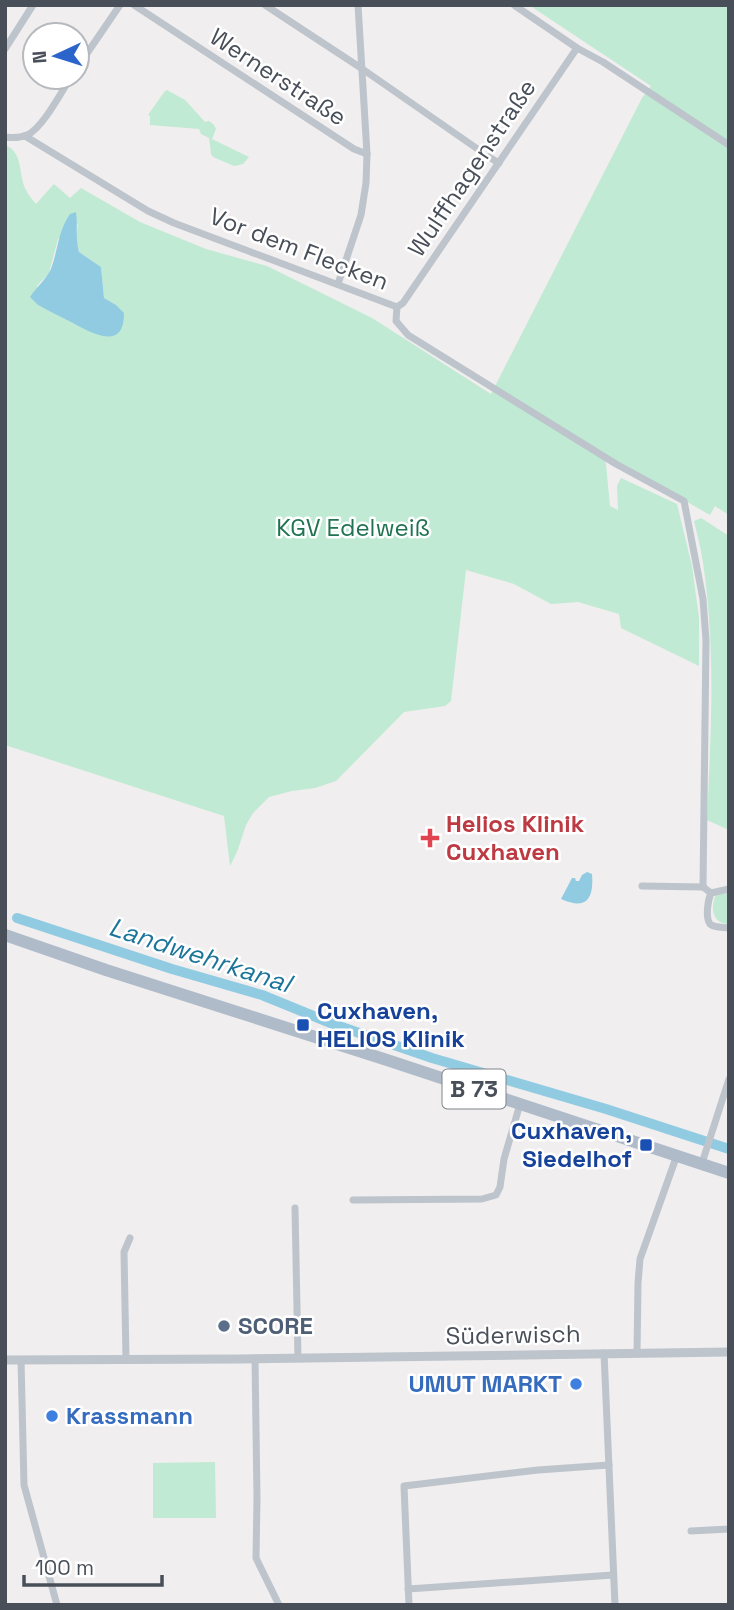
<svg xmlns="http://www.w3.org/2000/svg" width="734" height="1610" font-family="'Space Grotesk',sans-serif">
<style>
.green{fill:#c0ead3;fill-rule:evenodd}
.water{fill:#91cbe2}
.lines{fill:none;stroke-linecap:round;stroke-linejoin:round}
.canal{stroke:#91cbe2;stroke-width:10}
.minor{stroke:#bdc4cb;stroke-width:7}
.tertiary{stroke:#bdc4cb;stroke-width:9}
.primary{stroke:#b0bbca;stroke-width:12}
.health-dot{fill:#e0444e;stroke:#fff;stroke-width:2.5}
.transit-dot{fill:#1a4fb4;stroke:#fff;stroke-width:2.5}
.service-dot{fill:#5c6f8a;stroke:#fff;stroke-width:2.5}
.shop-dot{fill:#3f7fe0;stroke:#fff;stroke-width:2.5}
.labels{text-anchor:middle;stroke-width:5;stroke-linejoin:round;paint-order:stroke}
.shield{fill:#fff;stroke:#7f848b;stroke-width:2}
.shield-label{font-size:23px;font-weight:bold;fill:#484f59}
.street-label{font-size:24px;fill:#484f59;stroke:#fff}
.park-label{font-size:24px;fill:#207350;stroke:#fff}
.health-label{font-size:24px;font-weight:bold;fill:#be3a42;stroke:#fff;text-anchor:start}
.transit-label{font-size:24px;font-weight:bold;fill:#164399;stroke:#fff;text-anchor:start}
.service-label{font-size:24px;font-weight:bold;fill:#4e5e75;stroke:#fff;text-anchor:start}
.shop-label{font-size:24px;font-weight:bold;fill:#366cbe;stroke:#fff;text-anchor:end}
.water-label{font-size:26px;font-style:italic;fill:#1b7599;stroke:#fff}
</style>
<rect width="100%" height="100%" fill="#f0eeee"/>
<g class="green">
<path d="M529 5H729V515L715 506 710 515 605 455 610 506 618 510 617 486 621 478 677 504 692 566 699 618V666L621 628 619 614 578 602 551 604 514 584 466 570 451 701 445 706 404 712 336 781 315 788 292 791 269 797 253 813 246 825 237 852 230 866 224 816 5 745V145C24 152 18 176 26 190 28 195 33 200 36 204L54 184 70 198 81 188 140 222 206 249 267 266 372 318 491 394 642 98 651 86ZM78 224 76 238 79 252 101 267 104 298 116 305 66 319 38 305 37 286 49 273 58 239Z"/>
<polygon points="167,90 185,100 205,122 209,121 214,125 216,129 212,139 249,157 243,164 234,166 213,157 211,154 209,138 201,134 199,129 150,125 150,116 148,115 165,91"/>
<path d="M701 518 729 536V830L707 820C711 734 716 648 703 563 701 548 697 534 694 521Z"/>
<path d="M729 893V924C712 924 710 907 716 895Z"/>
<polygon points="215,1462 216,1518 153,1518 153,1463"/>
</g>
<g class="water">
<path d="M76 212C78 227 75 237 79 252L101 267 104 298 116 305 124 313C124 355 87 330 67 320 57 315 47 310 38 305L30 297C36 288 46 279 51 269 58 250 58 231 70 214Z"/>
<path d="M587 872 592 874C594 900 586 910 561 899L572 878H575L576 881H579L582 875Z"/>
</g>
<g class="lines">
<polyline class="canal" points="17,918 172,969 262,995 333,1024 432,1058 606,1109 729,1149"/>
<g class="minor">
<polyline points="134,5 354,149 367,154"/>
<polyline points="265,5 361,68 479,150"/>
<polyline points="514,5 577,48 603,62 729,145"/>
<polyline points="5,49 33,5"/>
<polyline points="77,68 120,5"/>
<polyline points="25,136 148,211 174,223 397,307"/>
<path d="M5 137C13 138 20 138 27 135 42 129 62 91 71 77"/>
<polyline points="489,157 499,163"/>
<polyline points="338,284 361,215 366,183 367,154 358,5"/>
<polyline points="397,307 396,321 408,335 616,464 684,501 703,599 706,640 703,887"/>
<polyline points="397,307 403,303 577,48"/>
<polyline points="642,886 703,887 711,893"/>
<path d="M729 889 711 893C708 900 705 917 710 924 714 928 723 927 729 928"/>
<polyline points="702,1163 729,1079"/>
<polyline points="353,1200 482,1199 496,1195 500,1187 504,1159 520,1104"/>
<polyline points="295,1208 298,1358"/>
<polyline points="604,1353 615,1605"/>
<polyline points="637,1353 638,1283 640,1259 677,1155"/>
<polyline points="126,1359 124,1252 130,1238"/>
<polyline points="255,1359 257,1498 256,1558 279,1605"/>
<polyline points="21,1360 24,1485 57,1605"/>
<polyline points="691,1531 729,1529"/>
<polyline points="408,1589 613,1575"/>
<polyline points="409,1605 404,1486 538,1470 609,1465"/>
</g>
<polyline class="tertiary" points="5,1360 240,1359 729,1352"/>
<polyline class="primary" points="5,935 106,970 387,1060 729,1173"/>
</g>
<path class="health-dot" d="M426.5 827.5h7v7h7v7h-7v7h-7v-7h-7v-7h7z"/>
<g class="transit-dot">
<rect x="296" y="1018" width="14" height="14" rx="3.5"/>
<rect x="639" y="1138" width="14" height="14" rx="3.5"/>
</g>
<circle class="service-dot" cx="224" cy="1326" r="7"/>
<g class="shop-dot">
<circle cx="576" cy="1384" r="7"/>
<circle cx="52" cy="1416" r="7"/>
</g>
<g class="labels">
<rect class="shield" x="442.5" y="1069.5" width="63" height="39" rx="5"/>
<g class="shield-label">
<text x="474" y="1097">B 73</text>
</g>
<g class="street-label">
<text transform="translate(278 77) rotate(33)" y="8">Wernerstraße</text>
<text transform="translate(472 168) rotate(-56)" y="8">Wulffhagenstraße</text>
<text transform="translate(299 249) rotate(21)" y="8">Vor dem Flecken</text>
<text transform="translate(513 1335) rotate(-1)" y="8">Süderwisch</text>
</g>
<g class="park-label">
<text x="353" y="536">KGV Edelweiß</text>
</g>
<g class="health-label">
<text x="446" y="832">Helios Klinik<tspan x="446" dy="28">Cuxhaven</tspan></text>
</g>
<g class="transit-label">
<text x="317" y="1019">Cuxhaven,<tspan x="317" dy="28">HELIOS Klinik</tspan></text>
<text x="632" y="1139" text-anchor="end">Cuxhaven,<tspan x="632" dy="28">Siedelhof</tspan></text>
</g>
<g class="service-label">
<text x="238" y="1334">SCORE</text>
</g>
<g class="shop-label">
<text x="562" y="1392">UMUT MARKT</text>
<text x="66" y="1424" text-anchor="start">Krassmann</text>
</g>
<g class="water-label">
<text transform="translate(200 955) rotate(18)" y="9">Landwehrkanal</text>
</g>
</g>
<rect width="734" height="1610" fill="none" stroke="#484f59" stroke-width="14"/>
<g transform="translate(56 56) rotate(266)"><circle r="33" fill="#ffffff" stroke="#b6b9bd" stroke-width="2"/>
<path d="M0-5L12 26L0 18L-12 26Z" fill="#2b65cc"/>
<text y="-10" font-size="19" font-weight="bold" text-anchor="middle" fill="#484f59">N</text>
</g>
<path d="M24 1575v10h138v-10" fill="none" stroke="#484f59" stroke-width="3.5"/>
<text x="35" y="1575" font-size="21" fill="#484f59" stroke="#ffffff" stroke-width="5" paint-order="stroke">100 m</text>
</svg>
